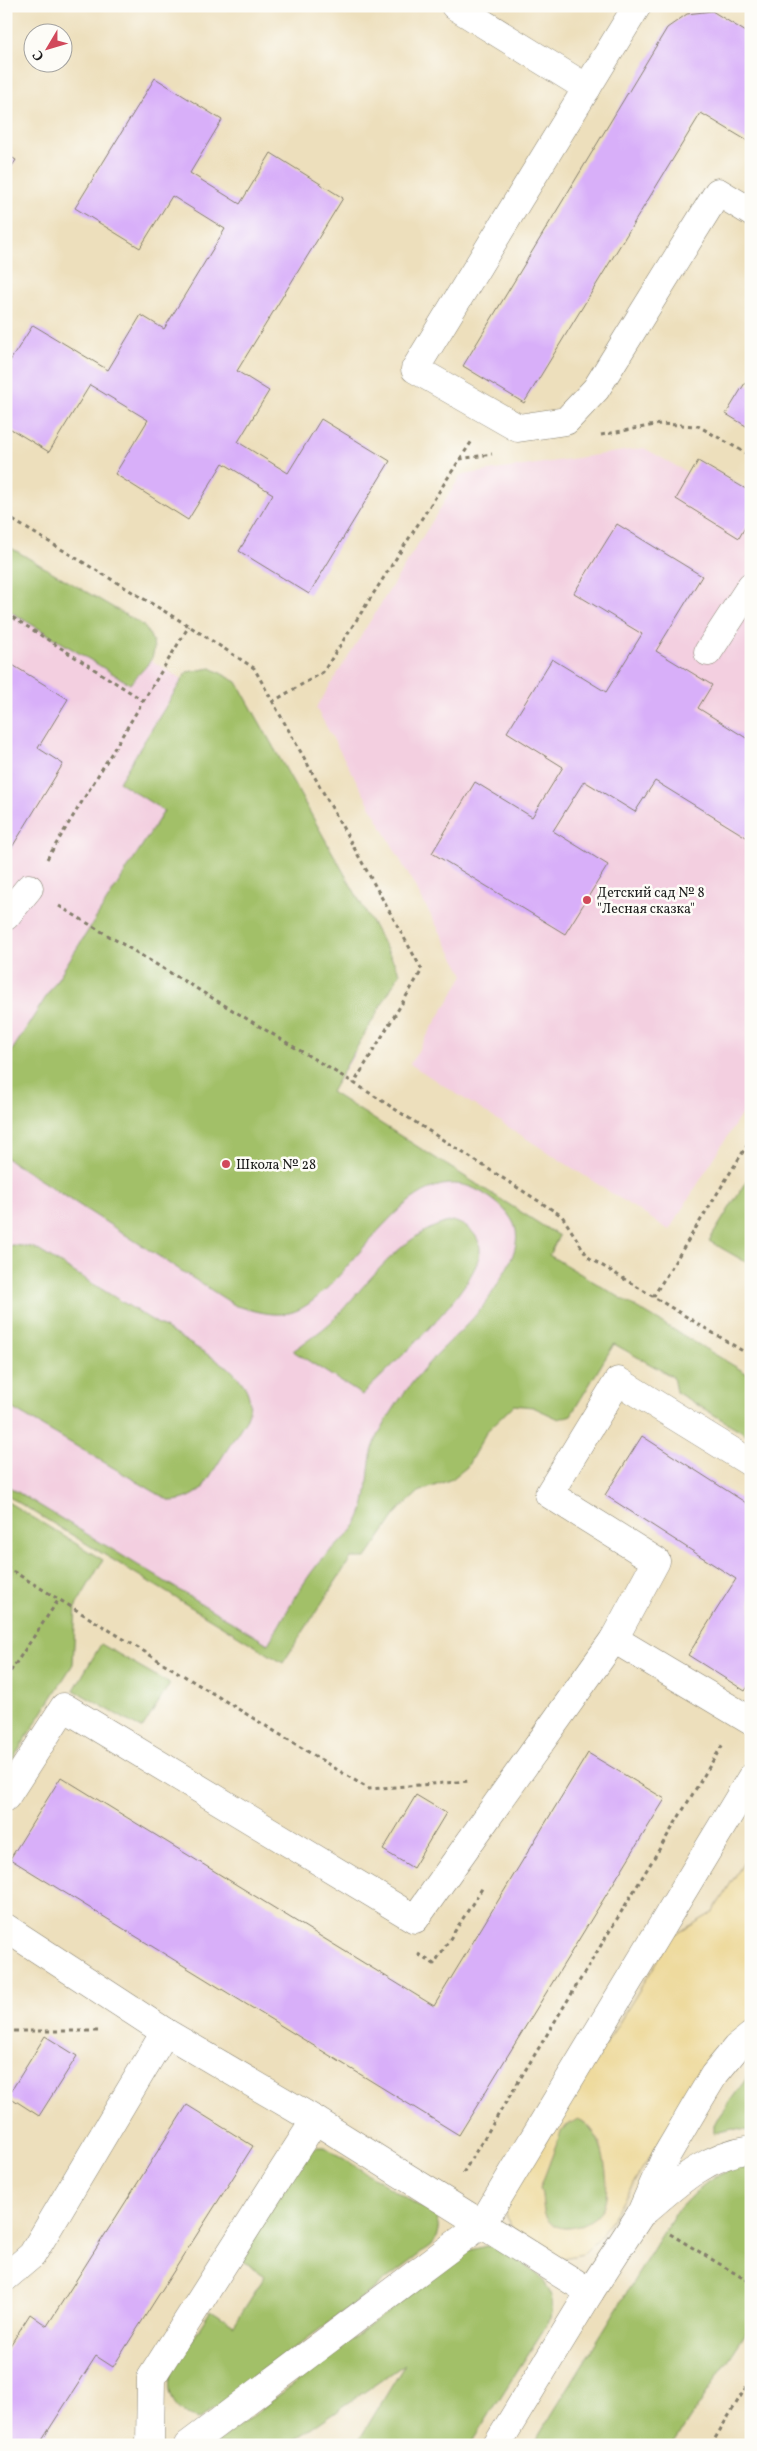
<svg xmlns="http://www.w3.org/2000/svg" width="757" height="2451" font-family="Vollkorn,serif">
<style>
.built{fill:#f3cfe0}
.green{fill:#a2c068;stroke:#5f6e42}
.sand{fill:#eeda9e;stroke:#857b5d;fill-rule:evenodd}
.building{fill:#d8aff9}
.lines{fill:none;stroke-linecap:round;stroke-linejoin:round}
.minor-casing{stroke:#847e6c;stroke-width:29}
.major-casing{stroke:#847e6c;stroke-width:29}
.path{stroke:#847e6c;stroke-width:3;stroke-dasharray:4 4;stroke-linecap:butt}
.minor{stroke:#fff;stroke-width:28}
.major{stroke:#fff;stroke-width:28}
.poi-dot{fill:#d1495b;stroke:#fdfcf7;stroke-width:2}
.labels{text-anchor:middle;stroke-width:5;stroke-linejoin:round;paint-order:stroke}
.poi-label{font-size:14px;fill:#1c1c1c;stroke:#fdfcf7;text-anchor:start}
</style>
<rect width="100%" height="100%" fill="#fdfcf7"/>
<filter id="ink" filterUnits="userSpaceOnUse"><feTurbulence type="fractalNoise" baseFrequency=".02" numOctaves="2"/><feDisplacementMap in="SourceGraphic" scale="10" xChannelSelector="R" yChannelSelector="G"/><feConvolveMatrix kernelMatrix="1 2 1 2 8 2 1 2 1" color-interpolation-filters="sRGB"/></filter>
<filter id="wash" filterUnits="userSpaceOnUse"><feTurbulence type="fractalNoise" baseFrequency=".0096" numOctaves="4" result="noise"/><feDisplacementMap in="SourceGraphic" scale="20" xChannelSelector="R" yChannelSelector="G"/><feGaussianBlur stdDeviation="1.12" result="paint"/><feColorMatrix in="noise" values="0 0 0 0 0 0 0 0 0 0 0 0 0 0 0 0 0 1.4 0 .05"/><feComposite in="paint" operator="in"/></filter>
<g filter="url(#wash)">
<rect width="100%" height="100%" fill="#eddfbc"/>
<g class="built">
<polygon points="644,448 690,474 698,461 751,492 751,1099 669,1230 410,1064 464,975 316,708 461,475"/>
<polygon points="6,573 253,722 355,1054 331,1092 559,1236 549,1255 283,1663 6,1495"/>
</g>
<g class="green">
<path d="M6 545 143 625C165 654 150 661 130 684L6 609Z"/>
<path d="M211 668 237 682 400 973 331 1092 559 1236 549 1255 751 1376V1437L676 1392 673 1377 614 1344 571 1415 559 1419 533 1407 514 1405 487 1431 467 1467 452 1479 419 1492 398 1511 366 1558H351L283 1663 6 1495V1485L268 1644C284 1618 298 1589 317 1565 330 1548 351 1538 360 1518 369 1500 367 1476 371 1456 375 1436 389 1416 400 1399 408 1388 417 1376 426 1366 450 1339 478 1319 496 1287 506 1269 523 1245 514 1224 507 1209 494 1200 481 1192 408 1150 354 1284 298 1310 278 1319 256 1311 236 1306L6 1158V1060L164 811 119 782 187 672Z"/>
<polygon points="751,1173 751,1265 709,1241"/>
<path d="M453 1221C466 1225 480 1234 480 1250 479 1287 390 1367 362 1395L293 1351C305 1342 319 1333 330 1323 366 1287 401 1231 453 1221Z"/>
<path d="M13 1245 32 1247 38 1250 228 1367C244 1382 255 1396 247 1418L202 1489C192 1497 182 1501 170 1501L6 1405V1246Z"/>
<polygon points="6,1501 103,1560 76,1606 73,1664 6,1770"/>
<polygon points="101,1644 170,1684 142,1729 74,1690"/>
<polygon points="751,2072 751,2131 733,2129 714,2133 714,2125 717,2119"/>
<path d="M578 2119C603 2129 609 2174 606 2198 604 2215 585 2226 570 2228 560 2229 553 2226 547 2218 541 2209 544 2198 540 2188L561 2132 571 2121Z"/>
<path d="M317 2147H325L435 2216C441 2227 438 2235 432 2245L200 2419C175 2414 164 2393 172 2371L211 2310 234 2325 265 2276 239 2258 309 2149Z"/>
<path d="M751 2164V2325L673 2445H533L676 2212C701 2186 714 2171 751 2164Z"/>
<path d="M486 2246C497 2246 505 2252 514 2258 538 2272 558 2288 551 2318L470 2445H356L405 2364 287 2445H214L467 2251Z"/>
</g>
<path class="sand" d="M751 1851V2018L706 2065 601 2236 583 2254 558 2259C538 2246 502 2232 506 2204L673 1936 712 1913ZM578 2119C603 2128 609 2174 606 2198 604 2215 585 2226 570 2228 560 2229 553 2226 547 2218 541 2209 544 2198 540 2188L561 2132 565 2126Z"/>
<g id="blocks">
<g class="building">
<polygon points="712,11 751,35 751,143 701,113 524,403 463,366 667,28 687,14"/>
<polygon points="155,78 222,120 190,173 240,204 271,153 343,198 237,371 269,391 238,442 288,473 321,419 390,461 309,594 239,551 273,494 223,463 188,520 115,474 148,420 90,385 49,452 6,426 6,367 33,325 108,370 141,315 164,329 225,229 172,196 140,248 75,208"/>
<polygon points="6,154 16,160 6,175"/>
<polygon points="745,383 751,386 751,429 726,414"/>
<polygon points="698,461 751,492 751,517 739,538 676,499"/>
<polygon points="617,524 702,576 656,651 712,685 698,708 751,741 751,840 655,781 635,812 584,781 553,831 608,865 565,934 432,853 475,782 532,817 563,767 507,732 552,659 606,692 642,634 574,593"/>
<polygon points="6,661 68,699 38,748 63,764 6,857"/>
<polygon points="642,1436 751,1506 751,1682 745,1691 688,1655 736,1579 605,1495"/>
<polygon points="588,1753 665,1799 459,2135 10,1859 61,1777 434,2006"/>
<polygon points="416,1795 446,1813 413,1868 383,1850"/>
<polygon points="45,2036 77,2056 39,2116 8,2096"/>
<polygon points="187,2105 253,2146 113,2367 96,2356 39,2445 6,2445 6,2352 30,2314 47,2326"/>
</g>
</g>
</g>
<g filter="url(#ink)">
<use href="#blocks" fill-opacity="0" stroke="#847e6c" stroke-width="1"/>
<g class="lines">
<defs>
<g id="minor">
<polyline points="455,6 587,88"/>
<polyline points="637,6 415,369 518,428 566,421 596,389 718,192 751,212"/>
<polyline points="708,652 751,586"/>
<polyline points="6,916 29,888"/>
<polyline points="751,1463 618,1381 549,1494 656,1561 614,1639 751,1721"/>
<polyline points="6,1797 64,1707 415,1919 614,1639"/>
<polyline points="6,1928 165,2032 315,2120 590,2292"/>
<polyline points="6,2277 32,2255 165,2032"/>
<polyline points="150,2445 151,2378 315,2120"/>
<polyline points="188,2445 482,2224 751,1778"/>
</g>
<g id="major">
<path d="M645 2211C677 2183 707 2155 751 2149"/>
<polyline points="497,2445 590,2292 640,2215 665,2158 699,2100 714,2075 736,2048 751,2036"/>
</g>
</defs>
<use href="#minor" class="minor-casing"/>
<use href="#major" class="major-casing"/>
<g class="path">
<polyline points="601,435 660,424 698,426 751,456"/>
<polyline points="460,459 472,441"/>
<polyline points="6,516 189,626 254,668 422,970 354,1083 562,1216 588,1257 751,1356"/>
<polyline points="6,613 144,701"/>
<polyline points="272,702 323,672 460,459 492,454"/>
<polyline points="47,859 189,626"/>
<polyline points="59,906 354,1083"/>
<polyline points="653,1297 751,1139"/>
<polyline points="6,1567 369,1789 470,1781"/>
<polyline points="6,1678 59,1599"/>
<polyline points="418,1954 434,1964 483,1887"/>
<polyline points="6,2031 98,2031"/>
<polyline points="463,2173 723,1744"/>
<polyline points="670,2234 751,2283"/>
<polyline points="711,2445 751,2379"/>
</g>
<use href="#minor" class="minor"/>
<use href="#major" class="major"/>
</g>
</g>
<g class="poi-dot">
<circle cx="587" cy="900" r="5"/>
<circle cx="226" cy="1164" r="5"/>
</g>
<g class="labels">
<g class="poi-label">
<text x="597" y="897">Детский сад № 8<tspan x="597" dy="16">"Лесная сказка"</tspan></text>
<text x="236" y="1169">Школа № 28</text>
</g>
</g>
<rect width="757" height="2451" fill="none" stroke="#fdfcf7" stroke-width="25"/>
<g transform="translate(48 48) rotate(232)"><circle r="24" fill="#fdfcf7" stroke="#a3a29f"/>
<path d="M0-4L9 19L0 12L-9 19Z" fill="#d1495b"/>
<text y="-8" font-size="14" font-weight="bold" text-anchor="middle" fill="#1c1c1c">С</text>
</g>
</svg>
